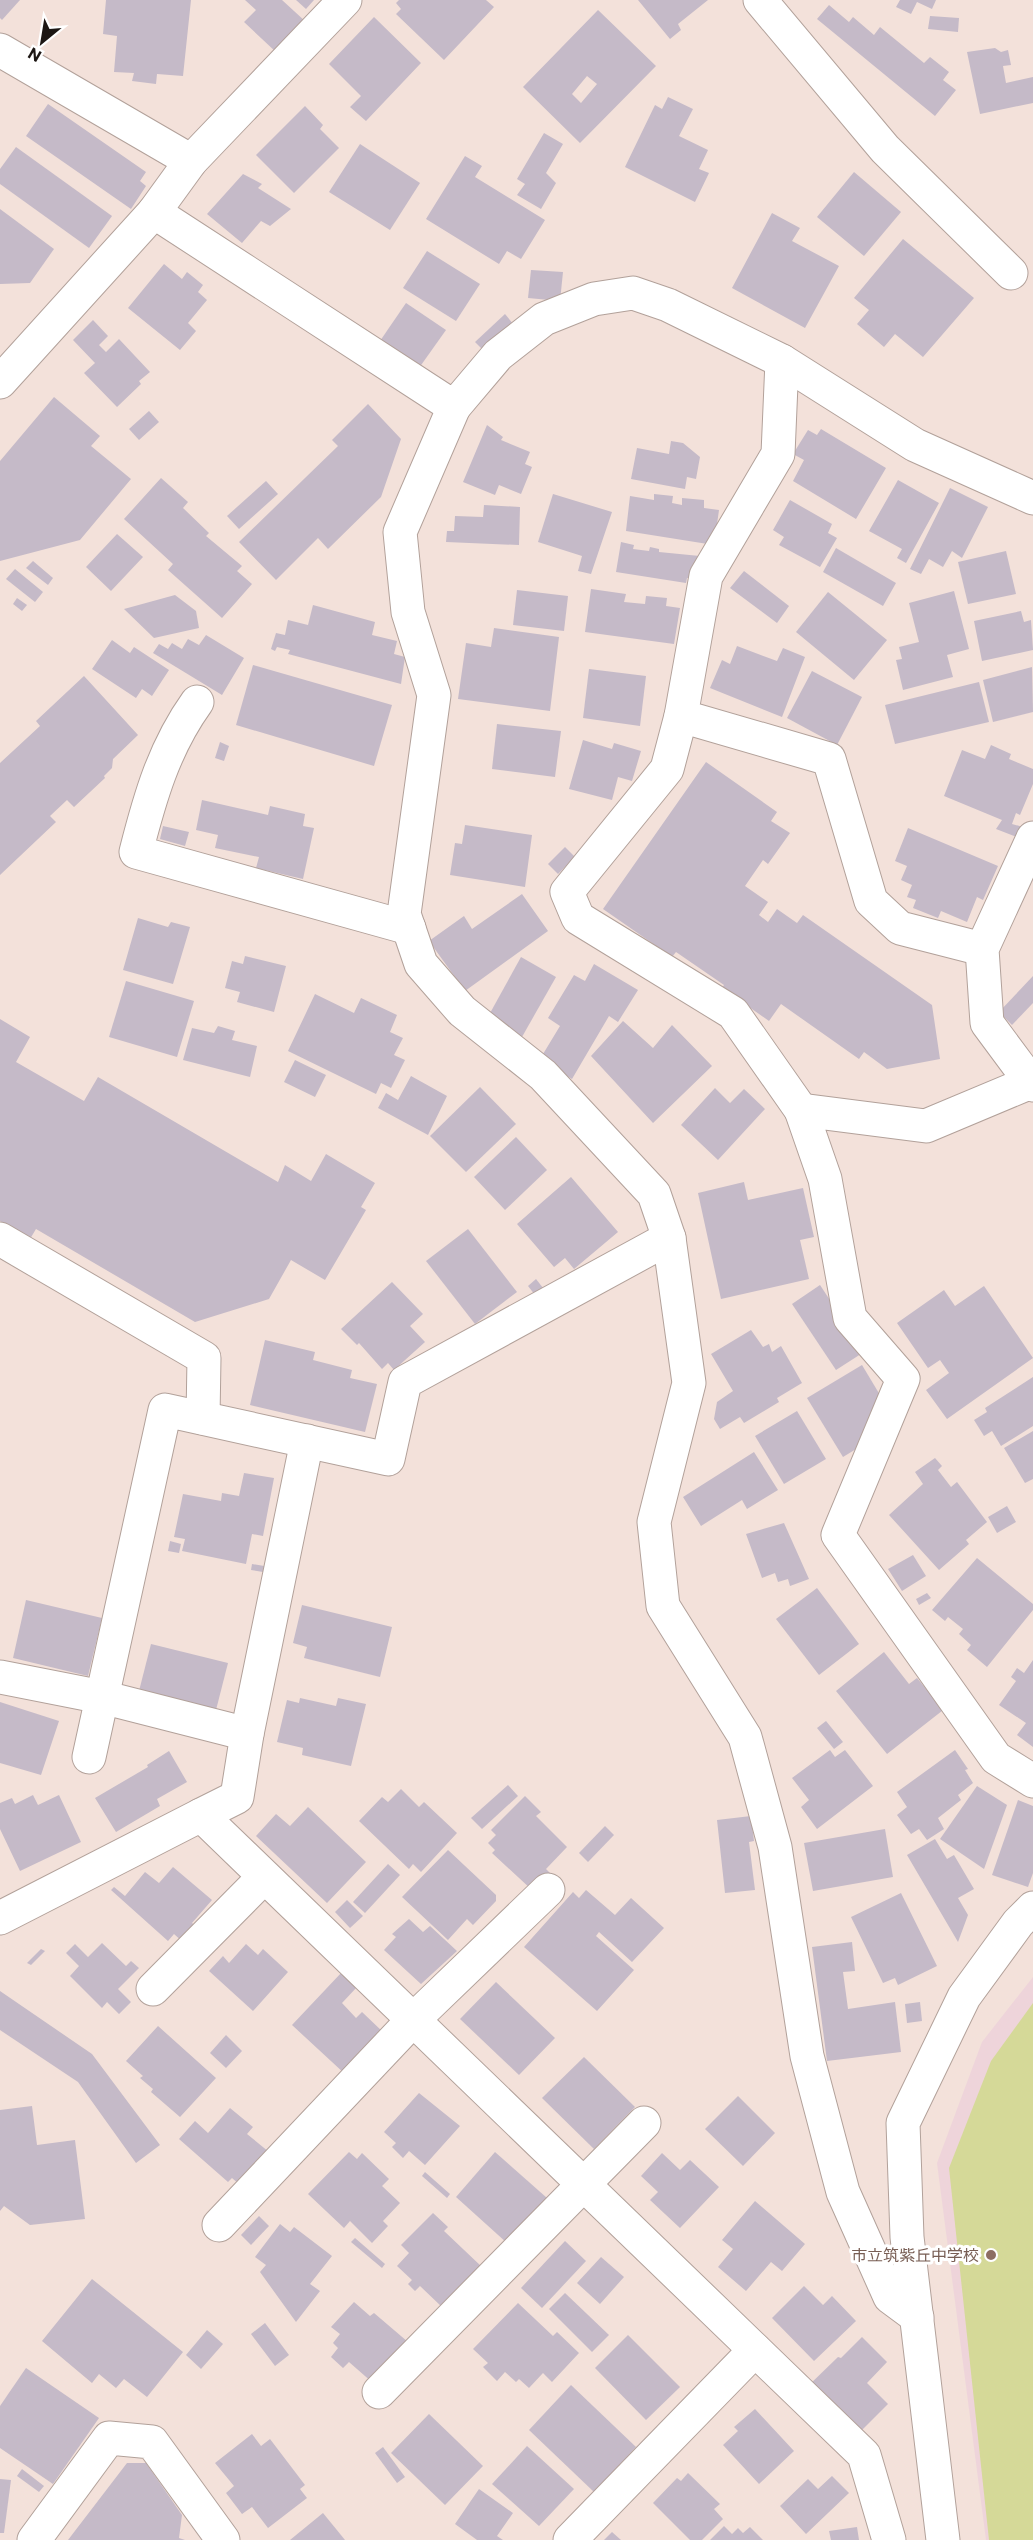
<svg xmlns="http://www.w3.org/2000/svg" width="1033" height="2540" font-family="Commissioner,'Noto Sans JP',sans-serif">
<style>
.education{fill:#eed4da}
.green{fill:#d5d998}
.building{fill:#c5bac8;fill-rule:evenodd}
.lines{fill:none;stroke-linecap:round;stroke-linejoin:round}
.street-casing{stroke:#b2a19a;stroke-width:35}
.street{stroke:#fff;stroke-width:33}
.education-dot{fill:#8d6e63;stroke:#fff;stroke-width:2}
.labels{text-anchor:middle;stroke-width:6;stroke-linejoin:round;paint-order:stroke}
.education-label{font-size:16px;fill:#785e54;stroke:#fff;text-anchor:end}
</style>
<rect width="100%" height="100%" fill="#f3e1da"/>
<polygon class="education" points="1033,1977 1033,2540 986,2540 937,2163 982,2042"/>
<polygon class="green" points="1033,2003 1033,2540 989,2540 949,2168 991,2061"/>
<g class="building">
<polygon points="0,0 20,0 2,20 0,18"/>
<polygon points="106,0 191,0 183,76 157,74 156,84 132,81 134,73 114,72 117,36 103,34"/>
<polygon points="245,0 282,0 306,22 277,53 244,22 256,10"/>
<polygon points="296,0 314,0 306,9"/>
<polygon points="399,0 486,0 494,7 444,60 396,14 401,9 396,3"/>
<polygon points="638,0 708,0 678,24 681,30 670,39"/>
<polygon points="900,0 936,0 932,9 917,2 911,14 896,7"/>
<polygon points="829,5 849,22 853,17 874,35 880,27 924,63 930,57 949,72 943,80 956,90 935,116 817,19"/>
<path d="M598 10 656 66 580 143 523 87ZM587 76 597 84 581 103 572 94Z"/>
<polygon points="930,16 959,18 958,32 928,29"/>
<polygon points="374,17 421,63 366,121 350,107 361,96 329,64"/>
<polygon points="995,48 1001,52 1008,50 1011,65 1003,66 1006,83 1033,77 1033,103 980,114 967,52"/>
<polygon points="668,97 693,109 679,136 708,150 699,169 709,173 695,202 625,167 655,105 662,109"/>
<polygon points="48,104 146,172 140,181 146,186 131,209 26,136"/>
<polygon points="305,106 323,125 320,129 339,148 294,193 256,155"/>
<polygon points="544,133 563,144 546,173 556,183 541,209 517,195 525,184 517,179"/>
<polygon points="360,144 420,183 390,230 329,192"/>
<polygon points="16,147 112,216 89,248 0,184 0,169"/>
<polygon points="465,156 482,166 475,177 545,220 521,259 507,251 499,264 426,219"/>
<polygon points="854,172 901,212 864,256 817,217"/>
<polygon points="243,174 262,184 258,188 291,209 270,226 261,221 242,243 207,214"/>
<polygon points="0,209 54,249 30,283 0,284"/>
<polygon points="772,213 800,228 792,241 839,266 805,328 732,288"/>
<polygon points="903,239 974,298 923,357 895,334 884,347 857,324 869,310 854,298"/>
<polygon points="427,251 480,284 456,321 403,288"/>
<polygon points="164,264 182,279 187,272 203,285 198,292 207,300 188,323 196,331 180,350 128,308"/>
<polygon points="531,270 563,272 560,301 528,298"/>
<polygon points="406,303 446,330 419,368 380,341"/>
<polygon points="505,314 514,325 484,351 475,342"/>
<polygon points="93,320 108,336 99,345 106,352 119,339 150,372 139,381 141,384 117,407 84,373 95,363 73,340"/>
<polygon points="54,397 100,436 91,446 131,479 80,540 0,561 0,461"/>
<polygon points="368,404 401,439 381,497 328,549 318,538 276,580 239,542 338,446 332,440"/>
<polygon points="149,411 159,422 139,440 129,429"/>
<polygon points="487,425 503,437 501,440 530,452 525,464 532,467 521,494 499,485 495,495 463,482"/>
<polygon points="821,429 886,468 856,519 793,481 804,460 793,454 808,430 817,435"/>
<polygon points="671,441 683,443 700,457 696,479 687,477 685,489 631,479 637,448 669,454"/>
<polygon points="161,478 188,502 183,508 209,533 206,536 242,566 237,571 252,584 222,618 168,570 173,564 124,519"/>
<polygon points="898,480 939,503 906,563 897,558 902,549 869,531"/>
<polygon points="266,481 278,494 239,529 227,516"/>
<polygon points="950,488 988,507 962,558 952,551 943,567 929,559 921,574 910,569"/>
<polygon points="553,494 612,512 591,574 578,571 582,556 538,542"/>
<polygon points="654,494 673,496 672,503 682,505 682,498 704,500 704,508 719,510 714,545 626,531 630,496 654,500"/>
<polygon points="790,500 832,524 828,533 837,538 820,567 779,545 784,537 773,530"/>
<polygon points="484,505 520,507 519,545 446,542 447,531 454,531 455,516 483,517"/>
<polygon points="117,534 143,557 111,591 86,567"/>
<polygon points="621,542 634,545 633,549 649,551 650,547 659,549 659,552 710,557 698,579 687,578 686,583 616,572"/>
<polygon points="836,548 896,583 883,606 823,572"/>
<polygon points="1006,551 1016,594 968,604 958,562"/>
<polygon points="33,561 53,578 48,585 26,568"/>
<polygon points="15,569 43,592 35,602 6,579"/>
<polygon points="744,571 789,606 777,623 730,588"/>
<polygon points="591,589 626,594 624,602 645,604 646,596 667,598 666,606 680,608 674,644 585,632"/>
<polygon points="517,590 568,596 564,631 513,625"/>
<polygon points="954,591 969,649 947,655 953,677 903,690 896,660 902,659 899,647 919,642 909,603"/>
<polygon points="828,592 887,640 854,680 796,632"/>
<polygon points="175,595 196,611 199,628 154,638 124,609"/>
<polygon points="17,598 27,605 22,611 13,604"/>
<polygon points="313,605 375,622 372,635 397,641 394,654 405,657 401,684 288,654 290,650 277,647 275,651 271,649 276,633 285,635 288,620 308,625"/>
<polygon points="1021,611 1024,622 1031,620 1033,650 982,661 974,621"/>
<polygon points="494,628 559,637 550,711 458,699 466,643 491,647"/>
<polygon points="206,635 244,658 222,695 153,653 159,644 168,649 172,643 182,649 188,639 199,645"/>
<polygon points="112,640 130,653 134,647 169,670 152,696 142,689 136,698 92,669"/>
<polygon points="737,646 777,661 783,648 805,657 782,717 710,688 722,660 730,664"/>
<polygon points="253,665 392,705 374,766 236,725"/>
<polygon points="1032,667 1033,712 993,722 983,680"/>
<polygon points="589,669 646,676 640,726 583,718"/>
<polygon points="812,671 862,697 837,745 787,718"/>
<polygon points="84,676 138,735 113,759 112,768 104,776 105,778 74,807 67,800 50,816 56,822 0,875 0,763 40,726 36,721"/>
<polygon points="979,682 989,722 895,744 885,705"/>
<polygon points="497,724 561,731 555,777 492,769"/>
<polygon points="583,740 612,749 614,743 641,751 632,781 618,777 612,800 569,789"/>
<polygon points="220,742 229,746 224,761 215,758"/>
<polygon points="991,745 1011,754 1009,759 1033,769 1033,784 1020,815 1016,813 1012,824 1023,827 1019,838 996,829 1002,820 944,796 962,750 985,759"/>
<polygon points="706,762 777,812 771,821 790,833 768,864 763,860 745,886 768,902 759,915 768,922 777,909 797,923 803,915 932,1005 940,1059 887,1069 864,1052 859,1059 781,1004 769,1021 722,988 724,985 676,952 672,957 603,909"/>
<polygon points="202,800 268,815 270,806 305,814 303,826 314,828 303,879 256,868 259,857 215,848 218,835 196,830"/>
<polygon points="465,825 532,835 525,887 450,875 455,843 462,844"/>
<polygon points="163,826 189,832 185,846 160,839"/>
<polygon points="908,828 998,866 983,900 977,897 967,922 941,911 938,918 913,908 916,900 907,897 912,885 901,880 907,866 895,861"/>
<polygon points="565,847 575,857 558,874 548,864"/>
<polygon points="522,894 548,931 465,991 429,941 464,916 472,929"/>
<polygon points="138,918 168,927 171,922 190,927 173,984 123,970"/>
<polygon points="245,956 286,966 274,1012 237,1002 240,992 225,988 232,961 243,964"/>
<polygon points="521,957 556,977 518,1044 484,1024"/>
<polygon points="594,964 638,990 618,1022 609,1016 572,1079 540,1059 560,1026 548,1018 574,975 585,981"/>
<polygon points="1033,976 1033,1003 1012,1025 999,1012"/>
<polygon points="126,981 194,1001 177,1057 109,1037"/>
<polygon points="315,994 354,1013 361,998 397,1015 390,1032 403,1038 394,1055 405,1060 391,1088 381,1083 376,1094 288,1051"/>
<polygon points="0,1019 30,1037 16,1062 84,1101 98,1077 278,1182 285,1165 311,1181 326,1154 375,1183 361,1207 366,1210 325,1280 291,1260 269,1299 195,1322 36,1229 30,1239 0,1221"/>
<polygon points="623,1021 653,1048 672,1025 712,1066 653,1123 591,1056"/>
<polygon points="218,1026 235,1031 232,1040 257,1046 250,1077 183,1060 192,1028 214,1033"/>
<polygon points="295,1060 326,1075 315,1097 284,1082"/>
<polygon points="411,1076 447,1096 428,1135 378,1108 386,1093 398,1100"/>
<polygon points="480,1087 516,1124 466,1172 430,1136"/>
<polygon points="715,1088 730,1103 744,1089 765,1109 718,1160 681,1125"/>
<polygon points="516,1137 547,1170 505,1210 474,1177"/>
<polygon points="571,1177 618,1232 574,1269 565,1258 554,1267 517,1224"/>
<polygon points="744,1182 748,1200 803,1188 814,1237 800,1240 809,1279 721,1299 698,1193"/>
<polygon points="468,1229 517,1292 475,1324 426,1261"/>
<polygon points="536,1279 547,1293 539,1300 528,1286"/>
<polygon points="392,1282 423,1314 410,1326 425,1342 394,1370 388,1363 382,1369 359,1343 357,1345 341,1329"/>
<polygon points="820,1285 864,1352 836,1370 792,1304"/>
<polygon points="984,1286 1033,1358 947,1419 926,1390 949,1373 940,1360 928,1368 897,1323 944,1290 955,1306"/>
<polygon points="751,1330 763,1347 769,1344 772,1352 781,1346 802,1383 777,1398 779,1402 744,1423 740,1417 720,1429 714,1419 717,1402 733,1391 711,1354"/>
<polygon points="265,1340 315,1352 313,1360 352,1370 350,1378 377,1384 365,1432 250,1405"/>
<polygon points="862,1365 880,1395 879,1435 843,1457 807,1398"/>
<polygon points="1033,1377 1033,1426 1001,1446 992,1431 984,1436 974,1420 987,1412 985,1408"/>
<polygon points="797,1411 826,1459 784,1484 755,1436"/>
<polygon points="1033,1431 1033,1479 1025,1483 1004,1448"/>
<polygon points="754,1452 778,1490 747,1509 742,1500 701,1526 683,1497"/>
<polygon points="935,1458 942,1466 938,1470 951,1487 957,1482 987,1522 966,1540 969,1544 939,1570 889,1515 923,1484 915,1472"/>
<polygon points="244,1473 274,1478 263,1536 252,1534 246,1564 182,1551 185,1539 174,1537 183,1494 221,1501 222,1493 239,1496"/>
<polygon points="1007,1506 1016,1522 997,1533 988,1517"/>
<polygon points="784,1523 809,1579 790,1586 788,1579 778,1582 775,1573 762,1578 746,1534"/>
<polygon points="170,1541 181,1544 179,1553 168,1551"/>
<polygon points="913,1555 926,1576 902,1591 888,1569"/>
<polygon points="977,1558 1033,1604 1033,1610 987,1667 967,1650 971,1645 959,1634 963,1629 948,1617 945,1621 932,1610"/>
<polygon points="252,1564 270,1567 269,1573 251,1570"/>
<polygon points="817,1588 859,1644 819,1675 776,1619"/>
<polygon points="927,1593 931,1598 919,1605 916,1599"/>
<polygon points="26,1600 102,1618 88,1676 13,1658"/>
<polygon points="302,1605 392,1627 380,1677 304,1658 307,1647 293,1643"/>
<polygon points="151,1644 228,1663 216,1710 139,1691"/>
<polygon points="884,1652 909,1684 917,1678 932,1696 936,1693 947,1707 887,1754 836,1691"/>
<polygon points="1033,1660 1033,1747 1017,1735 1026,1723 999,1705 1016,1681 1011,1677 1017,1668 1024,1673"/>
<polygon points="300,1698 336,1706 338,1698 366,1704 351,1766 302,1755 303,1748 277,1742 287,1700 299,1703"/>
<polygon points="0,1702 59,1721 41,1775 0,1763"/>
<polygon points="826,1721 843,1742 834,1749 817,1728"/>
<polygon points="830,1750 835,1757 845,1750 873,1786 817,1829 801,1807 809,1800 792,1778"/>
<polygon points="955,1750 968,1769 965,1770 973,1783 958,1795 961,1800 938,1818 944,1829 927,1840 919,1829 911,1834 897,1815 907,1807 897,1792"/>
<polygon points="169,1751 187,1782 157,1799 160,1806 116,1832 95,1798 148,1767 147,1765"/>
<polygon points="508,1785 518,1796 482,1829 471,1818"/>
<polygon points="977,1786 1007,1805 984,1869 940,1839"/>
<polygon points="401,1789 419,1807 424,1802 457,1833 421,1872 413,1864 409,1869 359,1821 382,1797 388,1802"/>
<polygon points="33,1795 38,1805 59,1795 81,1842 20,1871 0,1829 0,1803 12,1798 15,1804"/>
<polygon points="525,1796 541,1812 536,1816 567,1847 546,1869 554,1877 532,1890 492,1853 495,1850 488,1843 496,1835 491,1830"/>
<polygon points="1018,1800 1033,1806 1033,1873 1028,1887 992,1875"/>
<polygon points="308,1807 366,1862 327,1903 256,1836 276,1814 290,1826"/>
<polygon points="751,1816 754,1841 749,1842 755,1890 725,1893 717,1820"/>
<polygon points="605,1826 614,1835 588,1862 579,1853"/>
<polygon points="885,1829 893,1877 813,1891 804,1843"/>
<polygon points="935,1839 947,1859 954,1855 974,1889 958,1898 968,1915 958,1942 907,1855"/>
<polygon points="448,1850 496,1895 496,1901 473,1925 467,1919 448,1940 402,1897"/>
<polygon points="388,1864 400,1875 365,1913 353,1902"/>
<polygon points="173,1867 212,1900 192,1923 198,1928 184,1943 174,1934 168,1941 111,1890 114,1887 125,1896 145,1872 159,1883"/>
<polygon points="586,1890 615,1915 631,1898 664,1928 632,1962 599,1932 596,1936 634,1970 597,2011 524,1947 573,1892 579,1898"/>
<polygon points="901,1893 937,1966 898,1985 895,1978 883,1983 851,1917"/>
<polygon points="347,1900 363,1916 350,1928 335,1912"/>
<polygon points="409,1919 423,1932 430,1926 457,1951 421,1984 384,1950 396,1937 392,1934"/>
<polygon points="852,1942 855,1971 843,1972 848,2009 895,2002 901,2052 827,2061 812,1947"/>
<polygon points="102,1943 126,1966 131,1961 139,1968 118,1989 131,2002 119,2014 107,2002 102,2008 70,1976 79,1966 66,1953 75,1944 88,1957"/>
<polygon points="246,1944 258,1955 263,1949 288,1972 253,2011 209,1971 223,1956 229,1963"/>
<polygon points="41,1949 45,1951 31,1965 27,1963"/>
<polygon points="342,1972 357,1987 342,2003 356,2018 362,2012 384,2033 345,2074 292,2025"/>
<polygon points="496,1982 555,2038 519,2075 460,2019"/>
<polygon points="0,1991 92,2054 160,2145 136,2163 78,2082 0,2030"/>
<polygon points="920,2002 922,2021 907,2023 905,2004"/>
<polygon points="158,2026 216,2078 180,2117 151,2092 153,2089 140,2078 143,2076 126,2061"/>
<polygon points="226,2035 242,2051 226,2068 210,2053"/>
<polygon points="584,2057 635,2107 594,2149 542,2098"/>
<polygon points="419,2093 460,2126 425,2165 409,2151 403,2158 392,2147 396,2143 384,2132"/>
<polygon points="738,2096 775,2133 743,2166 705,2129"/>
<polygon points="32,2106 37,2145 75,2140 85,2219 30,2225 4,2206 0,2211 0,2110"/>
<polygon points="230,2108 253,2127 247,2134 269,2152 240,2185 232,2178 228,2182 179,2139 195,2121 208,2133"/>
<polygon points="349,2152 357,2159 362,2153 389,2179 382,2186 400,2203 383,2221 388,2226 372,2243 350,2221 344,2228 308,2194"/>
<polygon points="495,2152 547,2198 507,2243 456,2197"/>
<polygon points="662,2153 680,2170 690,2160 719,2187 680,2228 650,2200 658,2192 641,2176"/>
<polygon points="425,2172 450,2194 447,2198 422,2176"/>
<polygon points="755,2201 805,2244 782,2271 771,2262 746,2291 718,2267 733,2249 722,2240"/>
<polygon points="433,2213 448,2227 444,2231 482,2267 442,2307 420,2286 415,2291 408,2284 412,2280 397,2266 409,2253 401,2245"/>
<polygon points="259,2216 269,2226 251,2245 241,2235"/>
<polygon points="280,2224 290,2232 294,2227 332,2256 310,2284 320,2291 296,2322 260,2272 266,2265 255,2257"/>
<polygon points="355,2238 385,2264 382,2268 351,2242"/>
<polygon points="565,2241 586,2261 542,2308 521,2288"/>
<polygon points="601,2257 624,2277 600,2304 577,2283"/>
<polygon points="92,2279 183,2352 147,2397 124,2379 116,2388 99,2374 92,2383 42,2341"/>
<polygon points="804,2286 823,2305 832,2296 856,2321 814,2361 772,2318"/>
<polygon points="565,2293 609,2335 592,2352 549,2309"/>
<polygon points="354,2302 370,2316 374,2313 408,2342 373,2383 349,2362 343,2368 331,2357 338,2348 333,2343 340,2334 331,2327"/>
<polygon points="518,2303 553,2336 557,2332 579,2353 552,2382 543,2373 529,2388 519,2379 516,2382 505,2372 497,2381 483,2367 488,2363 473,2349"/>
<polygon points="265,2323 289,2355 275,2366 251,2334"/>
<polygon points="207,2330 223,2344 201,2369 186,2355"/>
<polygon points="628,2335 680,2387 646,2420 595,2368"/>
<polygon points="862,2337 887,2362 867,2383 888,2404 854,2438 805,2389 838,2357 841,2358"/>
<polygon points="26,2368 99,2418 53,2484 0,2448 0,2406"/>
<polygon points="571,2385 636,2447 594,2492 529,2430"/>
<polygon points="755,2409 794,2451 759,2484 723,2445 738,2431 734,2427"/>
<polygon points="429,2414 483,2466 445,2505 391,2453"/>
<polygon points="252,2434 261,2446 270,2439 305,2485 300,2489 307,2498 268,2528 252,2507 242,2514 226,2493 234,2486 215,2463"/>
<polygon points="527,2446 574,2489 539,2526 492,2484"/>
<polygon points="383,2447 405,2477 397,2483 375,2453"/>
<polygon points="127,2463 146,2463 182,2515 179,2538 185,2540 68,2540"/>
<polygon points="22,2469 44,2486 39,2492 17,2476"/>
<polygon points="688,2473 720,2504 714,2509 723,2519 702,2540 690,2540 653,2503 677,2478 681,2481"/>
<polygon points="832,2476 849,2493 806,2534 780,2506 808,2479 818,2489"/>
<polygon points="0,2479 11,2480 4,2533 0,2533"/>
<polygon points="479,2489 513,2513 497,2536 503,2540 477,2540 455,2524"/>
<polygon points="323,2513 345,2540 290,2540"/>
<polygon points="724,2526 732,2534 738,2528 743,2533 750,2527 763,2540 710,2540"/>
<polygon points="857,2527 859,2540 831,2540 829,2531"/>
<polygon points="612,2532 621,2540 604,2540"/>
</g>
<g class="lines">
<defs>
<g id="street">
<polyline points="760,0 885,149 1011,273"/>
<polyline points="0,50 191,161"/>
<polyline points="154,212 454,407 498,355 544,319 594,299 633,293 668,305 782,361 915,445 1033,498"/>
<polyline points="782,361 778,454 706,576 681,716 829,759 871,901 900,928 982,949"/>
<polyline points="0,382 154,212 191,161 345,0"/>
<polyline points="454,407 400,532 408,612 434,695 404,914 421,964 462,1011 543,1075 654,1194 669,1238 689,1383 654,1522 663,1606 745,1737 775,1847 807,2056 843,2192 890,2297 917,2317"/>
<path d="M197 702C164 748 150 797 136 852L409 928"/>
<polyline points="681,716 667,769 567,892 578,918 733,1013 801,1110"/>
<polyline points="1033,838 982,949 987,1023 1033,1085"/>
<polyline points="1031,1082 926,1126 801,1110 825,1179 850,1318 903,1379 838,1535 996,1758 1033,1781"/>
<polyline points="0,1239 204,1358 203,1418"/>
<polyline points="0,1677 102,1697 247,1734"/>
<polyline points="89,1757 165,1410 388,1459 405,1382 669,1238"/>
<polyline points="201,1815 237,1797 247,1734 307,1441"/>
<polyline points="0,1918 201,1815 864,2455 889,2540"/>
<polyline points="153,1989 263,1878"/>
<polyline points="219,2225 412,2021 548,1890"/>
<polyline points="379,2392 644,2123"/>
<polyline points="34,2540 109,2438 152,2442 223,2540"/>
<polyline points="570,2540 755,2350"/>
<polyline points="943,2540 907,2237 903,2123 964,1997 1018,1923 1033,1908"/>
</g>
</defs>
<use href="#street" class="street-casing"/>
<use href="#street" class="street"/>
</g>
<circle class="education-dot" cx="991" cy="2255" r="6"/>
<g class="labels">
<g class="education-label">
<text x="979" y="2261">市立筑紫丘中学校</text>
</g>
</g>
<g transform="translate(42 42) rotate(210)" stroke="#ffffff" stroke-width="4.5" paint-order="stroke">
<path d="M0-4.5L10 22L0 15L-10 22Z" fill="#1c1613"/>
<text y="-9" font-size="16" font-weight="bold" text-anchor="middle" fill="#1c1613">N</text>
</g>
</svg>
